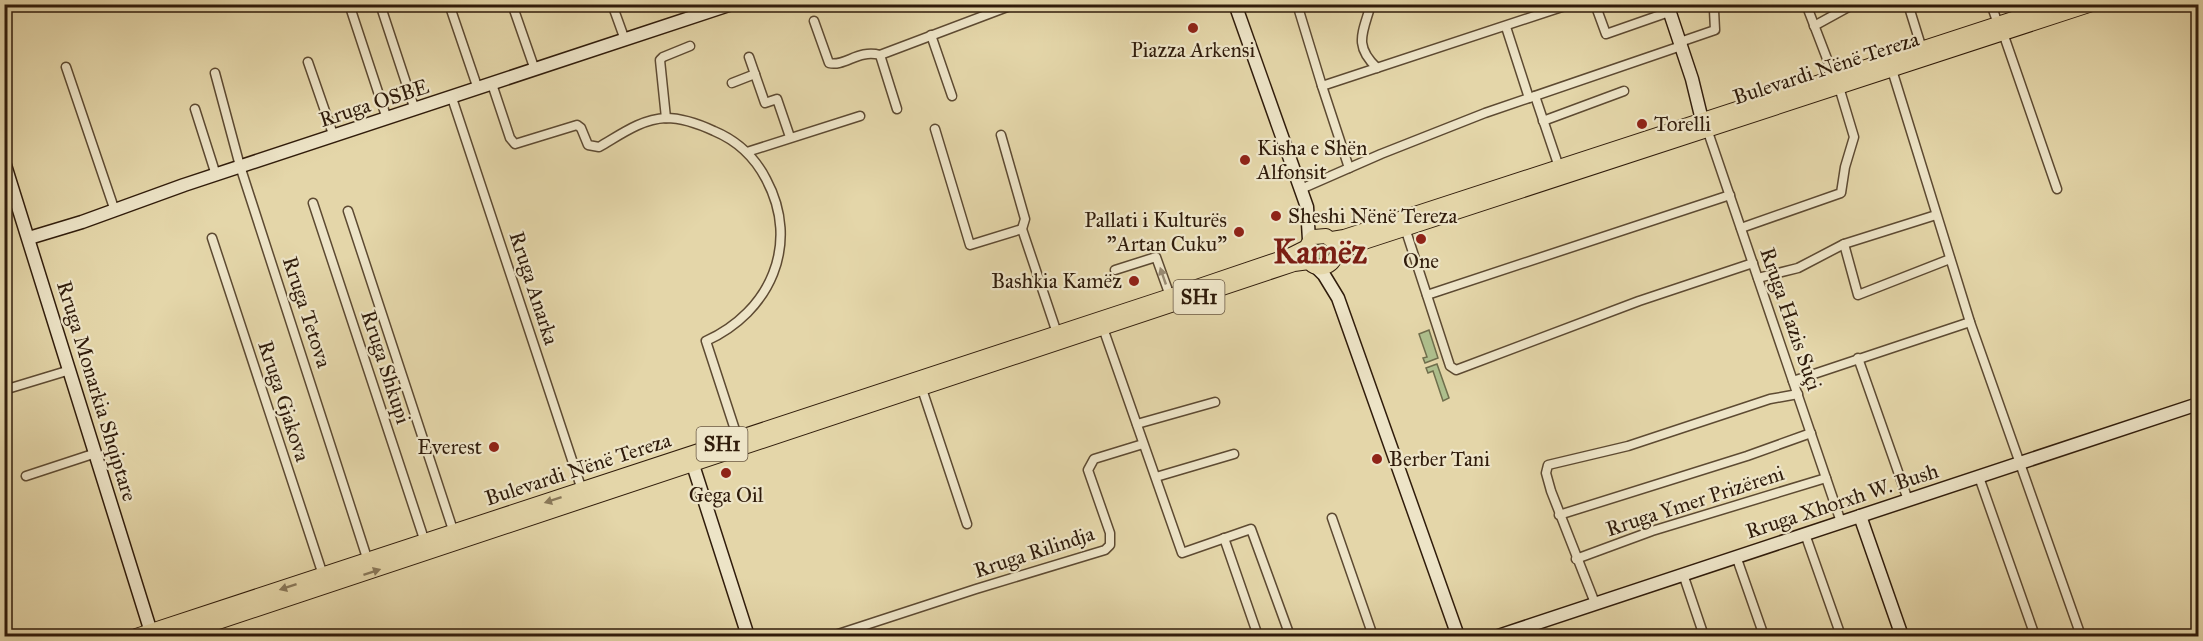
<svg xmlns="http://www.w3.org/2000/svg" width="2203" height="641" font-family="'IM FELL Great Primer',serif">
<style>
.green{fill:#aebf8d;stroke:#6f6e4c;stroke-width:1.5}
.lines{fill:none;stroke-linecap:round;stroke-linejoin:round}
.street-casing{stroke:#5d4a32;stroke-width:11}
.secondary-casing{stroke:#301c0b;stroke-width:15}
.primary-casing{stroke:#301c0b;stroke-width:16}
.street{stroke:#ede4c7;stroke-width:8}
.secondary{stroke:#ede4c7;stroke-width:12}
.primary{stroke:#e4d6a9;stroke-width:14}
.oneway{fill:#988a72}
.oneway2{fill:#8a795a}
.poi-dot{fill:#8f2418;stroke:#ede4c7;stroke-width:2}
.labels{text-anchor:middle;stroke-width:4.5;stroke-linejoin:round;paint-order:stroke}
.shield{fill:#ede4c7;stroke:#695843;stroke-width:1.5}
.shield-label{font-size:20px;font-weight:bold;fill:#301c0b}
.poi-label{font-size:21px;fill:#301c0b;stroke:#ede4c7;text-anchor:start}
.street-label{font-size:21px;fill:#301c0b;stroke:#ede4c7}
.town-label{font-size:33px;font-weight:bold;fill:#7a1f14;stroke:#ede4c7}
</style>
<rect width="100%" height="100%" fill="#e4d6a9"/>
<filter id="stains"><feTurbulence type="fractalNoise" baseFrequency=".00333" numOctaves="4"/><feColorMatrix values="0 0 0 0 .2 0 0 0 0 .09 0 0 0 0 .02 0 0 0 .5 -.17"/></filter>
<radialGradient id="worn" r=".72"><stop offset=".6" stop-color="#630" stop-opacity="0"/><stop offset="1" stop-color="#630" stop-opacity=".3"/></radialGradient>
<g class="green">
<circle cx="1320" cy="251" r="8"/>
<polygon points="1429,330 1438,358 1425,363 1423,358 1427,357 1419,334"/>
<polygon points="1437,364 1449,398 1443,401 1433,371 1428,373 1426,368"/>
</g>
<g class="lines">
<defs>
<g id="street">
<polyline points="349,4 387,119"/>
<polyline points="380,4 415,110"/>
<polyline points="449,4 478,89"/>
<polyline points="512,4 535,70"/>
<polyline points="612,4 625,40"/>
<polyline points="690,4 694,17"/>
<polyline points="1297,4 1322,86 1571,4"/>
<path d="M1371 4C1363 33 1353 45 1377 68"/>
<polyline points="1595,4 1606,34 1669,12"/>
<polyline points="1806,4 1834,77"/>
<polyline points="1908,4 1922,49"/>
<polyline points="1991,4 1998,24"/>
<path d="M814 21 829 63C845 67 858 49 880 55L897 109"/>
<polyline points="1814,26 1854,4"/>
<polyline points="1506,27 1529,98"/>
<polyline points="2003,33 2057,189"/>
<polyline points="931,35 952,96"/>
<polyline points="1680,42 1715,30 1714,10 1716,4"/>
<polyline points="880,55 1015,4"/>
<polyline points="749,57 765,103 777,99 790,137"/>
<polyline points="308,62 334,137"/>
<polyline points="66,67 115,211"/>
<polyline points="1892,70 1970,322 2081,636"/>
<polyline points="215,73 240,166 368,561"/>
<polyline points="732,83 755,74"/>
<path d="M492 84 510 138 515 144 577 125 581 128 588 145 599 147C620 135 641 119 666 118 682 118 699 124 714 131 738 141 754 156 766 179 801 244 770 312 706 341L738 439"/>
<polyline points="1322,86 1349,168"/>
<polyline points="1535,96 1559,167"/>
<polyline points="452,98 582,490"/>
<polyline points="195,109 216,175"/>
<polyline points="666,118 660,60 663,57 690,46"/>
<polyline points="1543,121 1624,91"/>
<polyline points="935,129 970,245 1022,229"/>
<polyline points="1707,129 1841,522"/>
<polyline points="1001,135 1025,219 1022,229 1057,333"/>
<polyline points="747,152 860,116"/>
<polyline points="1301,189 1381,154 1485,113 1681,46"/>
<polyline points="313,203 425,542"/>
<polyline points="348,211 454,533"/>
<polyline points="1405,228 1450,366 1456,370 1639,301 1753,263"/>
<polyline points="1741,228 1841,193 1845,167 1854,137 1839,87"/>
<polyline points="212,238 323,575"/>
<polyline points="1844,244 1858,295 1950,259"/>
<polyline points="1115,270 1156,257 1170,296"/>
<polyline points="1758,278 1798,268 1844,244 1936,215"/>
<polyline points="1427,295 1730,195"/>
<polyline points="1103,328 1182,553 1251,529 1290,636"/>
<polyline points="1858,358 1908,500"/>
<polyline points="1793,381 1970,322"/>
<polyline points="922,389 967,524"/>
<polyline points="4,390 70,370"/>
<polyline points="1137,424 1215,402"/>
<polyline points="26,476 96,453"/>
<polyline points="1156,477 1234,454"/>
<polyline points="1979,477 2035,636"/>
<polyline points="1559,515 1747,456 1811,433"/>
<polyline points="1332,518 1373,636"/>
<polyline points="1805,534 1841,636"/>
<polyline points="1224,538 1258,636"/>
<polyline points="1736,556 1764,636"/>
<polyline points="1576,559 1652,531 1826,478"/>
<polyline points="1683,574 1704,636"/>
<polyline points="1595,603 1551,491 1546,473 1548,465 1628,446 1770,399 1798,394"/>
<polyline points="832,636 976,589 1105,550 1110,545 1110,533 1088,470 1094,459 1143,444"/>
</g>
<g id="secondary">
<polyline points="1235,4 1307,207 1309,240"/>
<polyline points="1667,4 1692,79 1702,120"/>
<polyline points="4,162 151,632"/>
<polyline points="29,238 82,222 184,185 732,4"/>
<polyline points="1316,267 1324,275 1338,298 1458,636"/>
<polyline points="693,465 748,636"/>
<polyline points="1860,516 1902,636"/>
<polyline points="1498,636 2198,404"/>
</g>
<g id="primary">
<polyline points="1332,239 1344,237 2059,4"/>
<path d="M1337 256 1336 244 1326 236 1314 237C1299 248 1307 274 1327 266 1333 264 1333 260 1337 256 1342 250 1351 247 1358 244L2092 4"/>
<polyline points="136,636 1170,296 1291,255 1305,248"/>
<polyline points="176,636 1294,264 1309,262"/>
</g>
</defs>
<use href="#street" class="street-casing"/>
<use href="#secondary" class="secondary-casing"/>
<use href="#primary" class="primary-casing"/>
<use href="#street" class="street"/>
<use href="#secondary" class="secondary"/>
<use href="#primary" class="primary"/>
</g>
<defs><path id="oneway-solid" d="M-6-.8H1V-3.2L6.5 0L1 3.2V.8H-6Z" transform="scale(1.5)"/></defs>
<use class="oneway" href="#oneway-solid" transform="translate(1163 276) rotate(-109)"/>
<g class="oneway2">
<use href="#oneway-solid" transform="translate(553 500) rotate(162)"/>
<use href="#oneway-solid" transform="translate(372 572) rotate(-18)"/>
<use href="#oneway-solid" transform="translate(288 587) rotate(162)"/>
</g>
<g class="poi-dot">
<circle cx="1193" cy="28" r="6"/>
<circle cx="1642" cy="124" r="6"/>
<circle cx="1245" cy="160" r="6"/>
<circle cx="1276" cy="216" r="6"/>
<circle cx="1239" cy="232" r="6"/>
<circle cx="1421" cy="239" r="6"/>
<circle cx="1134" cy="281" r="6"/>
<circle cx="494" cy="447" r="6"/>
<circle cx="1377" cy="459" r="6"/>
<circle cx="726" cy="473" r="6"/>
</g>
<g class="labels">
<g class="shield">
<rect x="1173.5" y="280" width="51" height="34" rx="4.5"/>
<rect x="696.5" y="427" width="51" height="34" rx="4.5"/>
</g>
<g class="shield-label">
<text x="1199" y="304">SH1</text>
<text x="722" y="451">SH1</text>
</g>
<g class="poi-label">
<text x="1193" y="57" text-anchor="middle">Piazza Arkensi</text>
<text x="1654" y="131">Torelli</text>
<text x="1257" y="155">Kisha e Shën<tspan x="1257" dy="24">Alfonsit</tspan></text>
<text x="1288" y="223">Sheshi Nënë Tereza</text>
<text x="1227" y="227" text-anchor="end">Pallati i Kulturës<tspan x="1227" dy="24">"Artan Cuku"</tspan></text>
<text x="1421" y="268" text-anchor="middle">One</text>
<text x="1122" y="288" text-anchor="end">Bashkia Kamëz</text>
<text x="482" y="454" text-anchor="end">Everest</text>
<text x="1389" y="466">Berber Tani</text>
<text x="726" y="502" text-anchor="middle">Gega Oil</text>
</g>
<g class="street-label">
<text transform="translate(1826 68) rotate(-18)" y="7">Bulevardi Nënë Tereza</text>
<text transform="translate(374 103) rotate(-18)" y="7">Rruga OSBE</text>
<text transform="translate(534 288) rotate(72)" y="7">Rruga Anarka</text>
<text transform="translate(307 312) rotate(72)" y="7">Rruga Tetova</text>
<text transform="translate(1791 319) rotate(71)" y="7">Rruga Hazis Suçi</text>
<text transform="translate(386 367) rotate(72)" y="7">Rruga Shkupi</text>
<text transform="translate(97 391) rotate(73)" y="7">Rruga Monarkia Shqiptare</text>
<text transform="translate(284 401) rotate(72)" y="7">Rruga Gjakova</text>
<text transform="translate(578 469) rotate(-18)" y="7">Bulevardi Nënë Tereza</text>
<text transform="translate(1695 501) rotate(-18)" y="7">Rruga Ymer Prizëreni</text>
<text transform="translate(1842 501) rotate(-18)" y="7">Rruga Xhorxh W. Bush</text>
<text transform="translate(1034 552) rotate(-18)" y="7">Rruga Rilindja</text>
</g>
<g class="town-label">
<text x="1320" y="263">Kamëz</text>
</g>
</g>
<rect width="2203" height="641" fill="none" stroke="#e4d6a9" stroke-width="24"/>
<rect x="6" y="6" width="2191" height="629" fill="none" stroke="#301c0b" stroke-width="3"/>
<rect x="12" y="12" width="2179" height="617" fill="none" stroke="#301c0b" stroke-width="1.5"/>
<rect width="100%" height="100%" filter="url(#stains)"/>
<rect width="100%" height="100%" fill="url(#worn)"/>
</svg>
